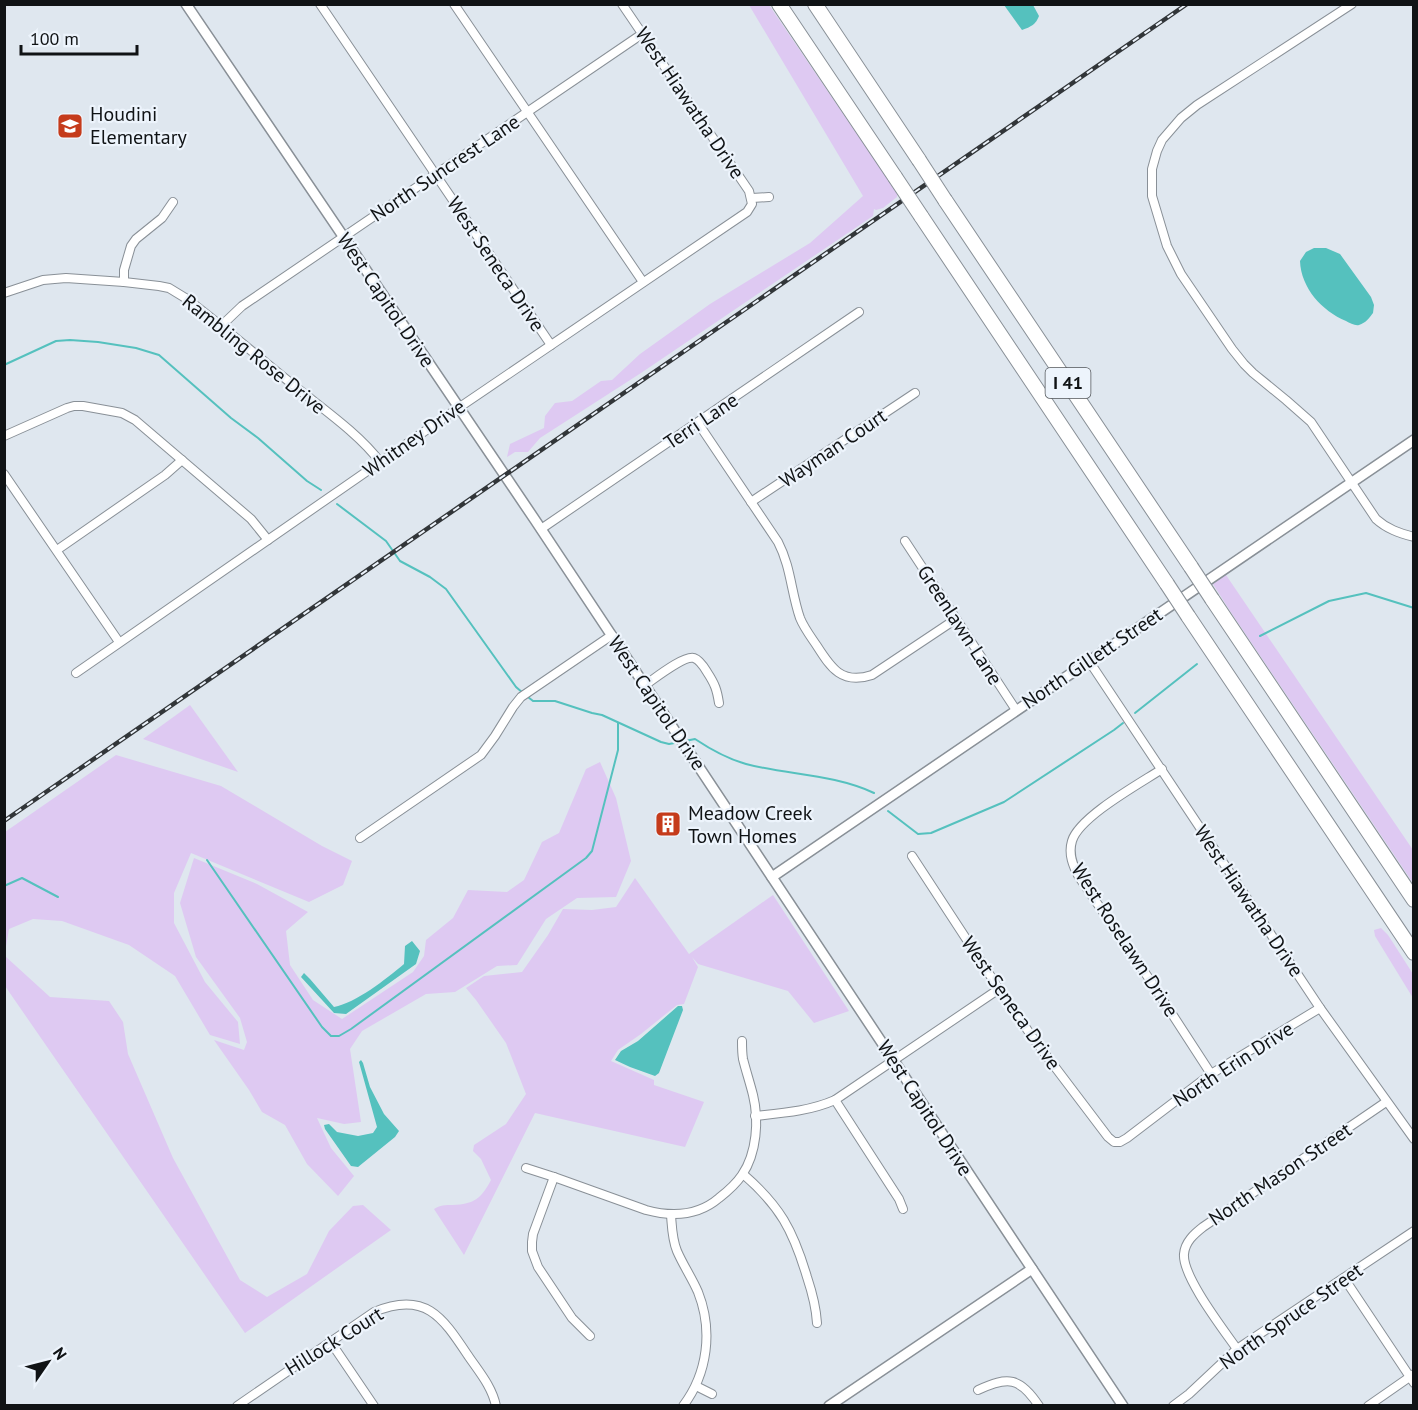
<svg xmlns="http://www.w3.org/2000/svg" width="1418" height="1410" font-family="'PT Sans',sans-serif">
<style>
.green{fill:#dec9f2}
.water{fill:#55c1be}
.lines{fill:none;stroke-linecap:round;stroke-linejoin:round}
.stream{stroke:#55c1be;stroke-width:2}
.minor-casing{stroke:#899097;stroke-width:10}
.tertiary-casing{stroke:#899097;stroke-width:12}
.motorway-casing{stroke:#899097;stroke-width:16}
.minor{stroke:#fff;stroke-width:8}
.tertiary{stroke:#fff;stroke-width:9}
.motorway{stroke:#fff;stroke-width:14}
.rail-casing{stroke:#323639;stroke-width:4.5}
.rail{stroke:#edf4fc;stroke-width:2;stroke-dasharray:7;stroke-linecap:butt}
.motorway-bridge-casing{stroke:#899097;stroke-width:16;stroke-linecap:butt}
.motorway-bridge{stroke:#fff;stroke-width:14}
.labels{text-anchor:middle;stroke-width:4.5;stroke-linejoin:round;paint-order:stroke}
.shield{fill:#edf4fc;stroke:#52565a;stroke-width:1.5}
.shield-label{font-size:18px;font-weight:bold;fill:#101315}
.street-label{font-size:20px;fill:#101315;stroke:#edf4fc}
.poi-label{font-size:20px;fill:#101315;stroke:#edf4fc;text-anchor:start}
</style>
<rect width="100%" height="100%" fill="#dfe7ef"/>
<g class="green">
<polygon points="749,5 769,5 897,193 897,197 883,208 876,210 874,209 873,216 641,373 540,438 528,452 515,452 507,457 510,444 544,428 545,416 555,403 572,401 601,381 612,380 640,354 710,304 810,243 863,196"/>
<polygon points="1226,575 1413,850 1413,883 1230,611 1213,584"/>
<polygon points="190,705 238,772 143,739"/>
<polygon points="116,755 221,786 322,846 352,861 343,885 309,902 191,853 174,893 174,923 205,982 238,1022 240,1044 210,1035 175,976 129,945 62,921 33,919 9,929 5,952 5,832"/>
<polygon points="600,762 616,798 631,861 616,897 577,898 546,919 517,965 497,966 455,992 426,994 362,1031 350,1049 361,1122 344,1124 317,1118 331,1148 354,1176 338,1196 307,1164 285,1125 262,1112 249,1090 214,1040 244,1050 247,1042 240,1018 196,957 180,903 194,858 257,884 308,912 286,931 290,965 313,1000 342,1019 413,972 424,956 426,940 453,918 468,890 507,892 524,880 542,842 559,833 586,769"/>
<path d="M635 878 689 954 773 895 849 1011 814 1023 788 991 698 964 692 957 698 967 684 1004 677 1005 641 1034 618 1050 611 1061 654 1080V1085L704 1102 685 1147 535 1113 464 1255 434 1209C440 1205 445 1205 453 1205 474 1204 481 1199 491 1180L481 1159 473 1151 474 1145 506 1124 526 1094 506 1043 476 1000 466 988 484 976 522 972 548 935 563 909 592 910 616 907Z"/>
<polygon points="1381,928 1388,935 1413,974 1413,998 1375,936 1374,930"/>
<polygon points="5,956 50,997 109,1001 123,1022 128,1054 173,1158 240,1280 267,1297 307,1274 329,1231 353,1206 363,1205 391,1230 245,1333 5,986"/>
</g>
<g class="water">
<path d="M1004 5H1033L1039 16C1036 24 1031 27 1022 30Z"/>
<path d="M1314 248H1326L1340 254 1371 297 1374 305 1373 313C1370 317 1366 323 1359 325 1355 326 1350 323 1346 321 1322 311 1301 288 1300 261L1306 252Z"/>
<path d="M412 941 420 951 416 964 346 1014 334 1013 301 977 304 973 310 979 334 1007C356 1003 386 979 404 964L405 946Z"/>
<polygon points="678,1006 682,1006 683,1010 659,1073 655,1076 630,1067 615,1060 621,1051 638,1041"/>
<polygon points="361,1060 363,1063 370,1087 384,1114 399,1131 395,1137 358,1167 351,1166 325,1129 324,1125 329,1124 337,1132 358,1136 373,1133 377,1127 359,1062"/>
</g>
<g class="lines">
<g class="stream">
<polyline points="4,365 56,341 70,340 98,342 136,348 159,355 231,418 258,438 307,481 321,490"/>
<polyline points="337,504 386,541 400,561 430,577 446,589 516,687 523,693"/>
<polyline points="1260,636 1329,601 1366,593 1414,608"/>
<polyline points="528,697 533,701 555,701 592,713 602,715 661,742 669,744 680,742"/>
<polyline points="1135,713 1197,664"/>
<path d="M685 741 695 739C710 749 728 759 746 764 788 775 833 774 874 793"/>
<polyline points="888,811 918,834 931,833 1004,802 1114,730 1123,723"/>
<polyline points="207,860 322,1027 331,1036 339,1036 351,1029 586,858 592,851 618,750 618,723"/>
<polyline points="4,886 22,878 58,897"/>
</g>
<defs>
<g id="minor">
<polyline points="320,4 551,345"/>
<polyline points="454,4 643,282"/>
<path d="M1352 4 1197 105 1181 118 1162 140 1157 151 1152 169V196L1167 246 1181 274 1232 349 1244 364 1253 373 1286 400 1311 422 1376 519C1387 529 1399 533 1414 537"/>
<polyline points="752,198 769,197"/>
<polyline points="124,282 124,270 131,246 136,239 162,218 173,202"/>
<path d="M4 293 43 280 66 278 124 282 159 286 169 288 187 299C226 329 263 361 302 392 326 411 362 437 380 462"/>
<polyline points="221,326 242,306 642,34"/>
<path d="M698 423 778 542C791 567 791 592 800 618 804 628 811 637 817 646 831 668 842 685 872 675L956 619"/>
<polyline points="4,436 67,408 74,406 83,406 122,413 135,420 251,519 268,540"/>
<polyline points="4,474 119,642"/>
<polyline points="751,502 915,393"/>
<polyline points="541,529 859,312"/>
<polyline points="905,541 1016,710"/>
<polyline points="57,550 165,475 182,460"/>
<polyline points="1089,661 1320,1008 1414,1139"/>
<polyline points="76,673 451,413 747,212 752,204 749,191 622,4"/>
<path d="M645 685C654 679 684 655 694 658 700 660 704 667 707 672 715 684 717 690 719 703"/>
<path d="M1162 769C1139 784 1079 817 1072 841 1068 854 1073 866 1079 877L1150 980 1211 1074"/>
<polyline points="360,838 481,755 495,736 513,707 521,697 612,635"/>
<polyline points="912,856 999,989 1033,1038 1108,1137 1114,1142 1120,1142 1127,1138 1211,1074 1320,1008"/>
<polyline points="835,1100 899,1199 903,1209"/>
<path d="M755 1116C783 1113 810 1111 835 1100L999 989"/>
<path d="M526 1168 554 1177 646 1210C672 1217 698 1216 719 1198 728 1191 736 1184 742 1175 757 1153 759 1120 753 1095 750 1083 746 1071 743 1059 742 1053 742 1047 742 1041"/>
<path d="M743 1174C780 1206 793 1230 807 1277 812 1292 816 1306 817 1323"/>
<polyline points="554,1177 533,1234 532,1242 532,1251 538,1267 572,1318 590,1336"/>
<path d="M671 1215C672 1227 672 1239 677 1251 683 1265 692 1278 698 1292 713 1330 708 1373 683 1406"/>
<polyline points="1344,1278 1414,1383"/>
<polyline points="330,1341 374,1406"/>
<path d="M1237 1349C1223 1329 1182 1276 1184 1254 1185 1242 1194 1234 1203 1227L1386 1102"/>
<polyline points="696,1386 712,1394"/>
<path d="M978 1390C1008 1376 1020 1377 1039 1406"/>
<path d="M237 1406 374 1312C426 1290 443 1318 469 1357 480 1373 492 1387 496 1406"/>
<polyline points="1173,1406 1189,1394 1237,1349 1414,1231"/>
<polyline points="1368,1406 1414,1374"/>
</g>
<g id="tertiary">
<polyline points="186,4 535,520 1123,1406"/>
<polyline points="772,877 1414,440"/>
<polyline points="829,1406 1032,1269"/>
</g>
<g id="motorway">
<polyline points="779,4 895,177"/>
<polyline points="815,4 919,160"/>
<polyline points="945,200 1191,567"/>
<polyline points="921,216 1167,584"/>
<polyline points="1212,599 1414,900"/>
<polyline points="1188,616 1414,953"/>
</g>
</defs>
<use href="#minor" class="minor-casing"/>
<use href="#tertiary" class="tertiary-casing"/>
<use href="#motorway" class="motorway-casing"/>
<use href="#minor" class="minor"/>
<use href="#tertiary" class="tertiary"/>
<use href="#motorway" class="motorway"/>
<defs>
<polyline id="rail" points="4,821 1187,4"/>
</defs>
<use href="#rail" class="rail-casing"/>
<use href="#rail" class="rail"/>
<defs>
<g id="motorway-bridge">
<polyline points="919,160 945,200"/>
<polyline points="895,177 921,216"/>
<polyline points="1191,567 1212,599"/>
<polyline points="1167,584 1188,616"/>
</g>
</defs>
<use href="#motorway-bridge" class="motorway-bridge-casing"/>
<use href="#motorway-bridge" class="motorway-bridge"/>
</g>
<defs>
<symbol id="school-square" viewBox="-11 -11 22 22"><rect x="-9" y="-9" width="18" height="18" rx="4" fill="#c53b1b" stroke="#edf4fc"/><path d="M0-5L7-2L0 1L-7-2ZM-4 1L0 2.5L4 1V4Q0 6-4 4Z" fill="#fff"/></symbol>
<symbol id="building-square" viewBox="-11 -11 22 22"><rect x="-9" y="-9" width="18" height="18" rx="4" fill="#c53b1b" stroke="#edf4fc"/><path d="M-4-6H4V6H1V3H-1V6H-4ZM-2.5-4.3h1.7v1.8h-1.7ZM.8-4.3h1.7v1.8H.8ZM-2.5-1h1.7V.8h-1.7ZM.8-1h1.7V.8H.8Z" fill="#fff"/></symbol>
</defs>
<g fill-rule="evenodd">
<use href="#school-square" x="55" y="111" width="30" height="30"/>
<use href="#building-square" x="653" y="809" width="30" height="30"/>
</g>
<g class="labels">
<rect class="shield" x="1045.5" y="368" width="45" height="30" rx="4.5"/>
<g class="shield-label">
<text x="1068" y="389">I 41</text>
</g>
<g class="street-label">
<text transform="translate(690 103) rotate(56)" y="7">West Hiawatha Drive</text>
<text transform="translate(445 168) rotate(-34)" y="7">North Suncrest Lane</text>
<text transform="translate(496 264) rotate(56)" y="7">West Seneca Drive</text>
<text transform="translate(386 300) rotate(56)" y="7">West Capitol Drive</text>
<text transform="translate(254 354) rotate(39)" y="7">Rambling Rose Drive</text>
<text transform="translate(701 421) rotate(-34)" y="7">Terri Lane</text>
<text transform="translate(414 438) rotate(-35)" y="7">Whitney Drive</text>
<text transform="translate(833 448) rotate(-34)" y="7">Wayman Court</text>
<text transform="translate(960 625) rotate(57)" y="7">Greenlawn Lane</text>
<text transform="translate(1092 658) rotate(-34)" y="7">North Gillett Street</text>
<text transform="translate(657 703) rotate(56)" y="7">West Capitol Drive</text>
<text transform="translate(1249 901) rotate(56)" y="7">West Hiawatha Drive</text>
<text transform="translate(1125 940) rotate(57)" y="7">West Roselawn Drive</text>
<text transform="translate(1011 1003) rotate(55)" y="7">West Seneca Drive</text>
<text transform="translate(1233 1064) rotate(-33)" y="7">North Erin Drive</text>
<text transform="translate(925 1108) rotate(57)" y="7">West Capitol Drive</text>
<text transform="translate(1280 1174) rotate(-34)" y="7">North Mason Street</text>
<text transform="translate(1291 1316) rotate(-35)" y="7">North Spruce Street</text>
<text transform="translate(334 1341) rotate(-32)" y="7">Hillock Court</text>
</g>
<g class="poi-label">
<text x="90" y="121">Houdini<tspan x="90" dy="23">Elementary</tspan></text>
<text x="688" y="820">Meadow Creek<tspan x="688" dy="23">Town Homes</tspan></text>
</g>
</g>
<rect width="1418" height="1410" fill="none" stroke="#101315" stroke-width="12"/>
<g transform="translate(48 1362) rotate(55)" stroke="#edf4fc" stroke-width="4.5" paint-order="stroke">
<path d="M0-4.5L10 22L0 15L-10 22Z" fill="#101315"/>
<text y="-9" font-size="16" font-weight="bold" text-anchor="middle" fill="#101315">N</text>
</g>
<path d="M21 45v9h116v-9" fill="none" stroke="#101315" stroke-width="3"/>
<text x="30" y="45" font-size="18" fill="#101315" stroke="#edf4fc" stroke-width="4.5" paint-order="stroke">100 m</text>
</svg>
